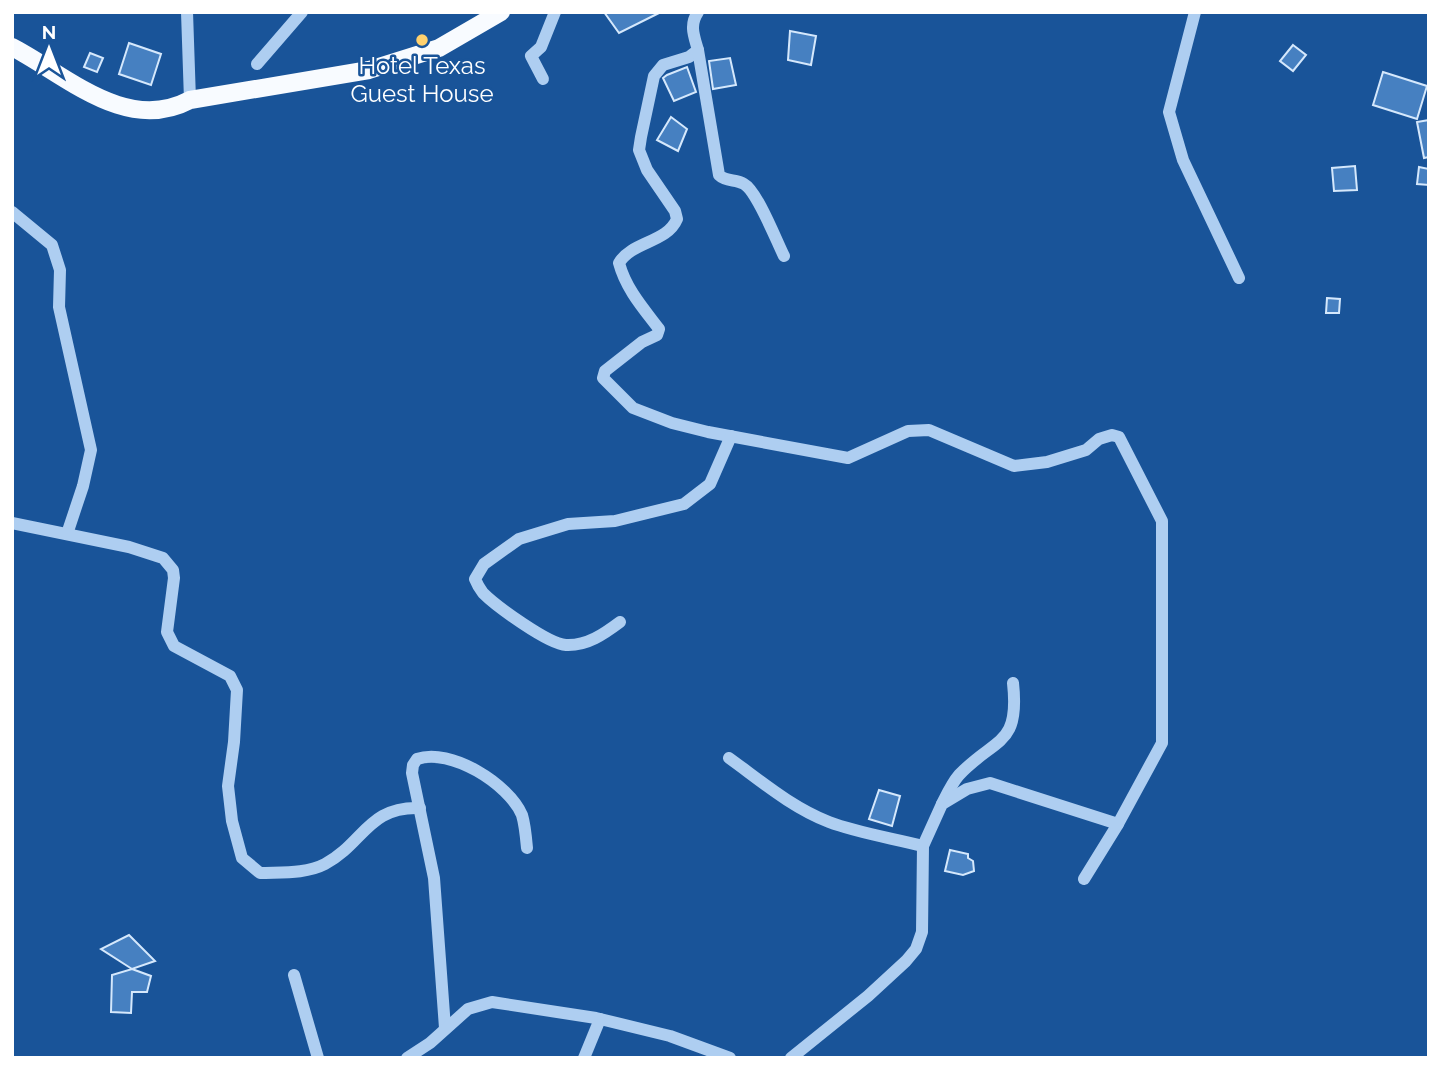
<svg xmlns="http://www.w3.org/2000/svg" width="1441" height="1070" font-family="Raleway,sans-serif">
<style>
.building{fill:#4680c1;stroke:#d5e8fc;stroke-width:2}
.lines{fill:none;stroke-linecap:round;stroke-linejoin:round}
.minor{stroke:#aecef1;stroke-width:12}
.major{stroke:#f8fbff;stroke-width:18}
.poi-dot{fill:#ffd16e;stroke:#195499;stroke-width:2.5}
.labels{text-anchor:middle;stroke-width:5;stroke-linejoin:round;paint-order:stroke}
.poi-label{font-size:24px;fill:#fff;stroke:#195499}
</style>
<rect width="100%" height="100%" fill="#195499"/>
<g class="building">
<polygon points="604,12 661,12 619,33"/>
<polygon points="790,31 816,36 811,65 788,60"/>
<polygon points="129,43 161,54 151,85 119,74"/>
<polygon points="1293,45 1306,55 1293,71 1280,61"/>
<polygon points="90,53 103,58 97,72 84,67"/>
<polygon points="730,58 736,85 713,89 709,61"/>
<polygon points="687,67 696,92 674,101 663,78 667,75"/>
<polygon points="1383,72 1427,86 1417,119 1373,105"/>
<polygon points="671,117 687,129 678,151 657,140"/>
<polygon points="1429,120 1429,157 1424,158 1417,122"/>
<polygon points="1355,166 1357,190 1334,191 1332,168"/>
<polygon points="1419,167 1429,169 1429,185 1417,184"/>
<polygon points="1327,298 1340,299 1339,313 1326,313"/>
<polygon points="879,790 900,796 892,826 869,819"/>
<polygon points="950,850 968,854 968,858 973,861 974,871 963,875 945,871"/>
<polygon points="129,935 155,961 132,969 101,949"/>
<polygon points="132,969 151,976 147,992 132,992 131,1013 111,1012 112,975"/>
</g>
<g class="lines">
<g class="minor">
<polyline points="187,12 190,100"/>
<path d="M698 12C689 25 694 36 698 50L689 57 663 65 654 76 641 137 639 150 647 170 675 211 677 219C667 243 632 241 619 263 626 289 643 308 659 329L657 335 642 342 605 371 603 378 633 408 672 423 708 432 848 458 908 431 929 430 1014 466 1047 462 1086 450 1099 439 1112 435 1119 437 1162 521V743L1118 824 1084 879"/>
<polyline points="1195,12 1169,112 1183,160 1239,278"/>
<path d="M698 50 719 175C726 182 736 179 744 184 757 191 776 240 784 256"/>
<polyline points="257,64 302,12"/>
<polyline points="543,79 531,56 541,47 555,12"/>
<polyline points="12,212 52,245 60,270 59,307 91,450 83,486 67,534"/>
<path d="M12 523 129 547 163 558 173 570 174 578 167 632 174 646 230 676 237 690 234 742 228 786 232 821 242 858 260 873C281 872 306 874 325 864 364 843 368 806 420 808"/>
<path d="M620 622C604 634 587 646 566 645 548 644 496 606 483 593 480 589 477 584 475 579L484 564 519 539 568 524 615 521 684 504 710 484 731 436"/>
<path d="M729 758C761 781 791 807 829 822 858 833 892 838 923 846"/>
<path d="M942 804C947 794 952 783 959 775 995 737 1020 747 1013 683"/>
<polyline points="294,975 318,1058"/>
<path d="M445 1028 434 878 412 773 413 765 417 759C450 747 509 784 522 815 525 825 526 837 527 848"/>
<polyline points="407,1058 430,1043 468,1009 492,1002 596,1018 670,1036 730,1058"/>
<polyline points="584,1058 600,1019"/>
<polyline points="791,1058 868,996 906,961 916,949 922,932 923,846 942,804 967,789 990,783 1118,824"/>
</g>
<path class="major" d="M12 47C66 75 126 134 190 100L369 70 439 48 501 12"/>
</g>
<circle class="poi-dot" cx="422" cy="40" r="7"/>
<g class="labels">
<g class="poi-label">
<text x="422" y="74">Hotel Texas<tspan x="422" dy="28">Guest House</tspan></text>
</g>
</g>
<rect width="1441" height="1070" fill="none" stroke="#ffffff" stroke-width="28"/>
<g transform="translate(49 49)" stroke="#195499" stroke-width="5" paint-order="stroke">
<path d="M0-5L12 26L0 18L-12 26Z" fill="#ffffff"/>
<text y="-10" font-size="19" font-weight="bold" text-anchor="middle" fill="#ffffff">N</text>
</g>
</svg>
